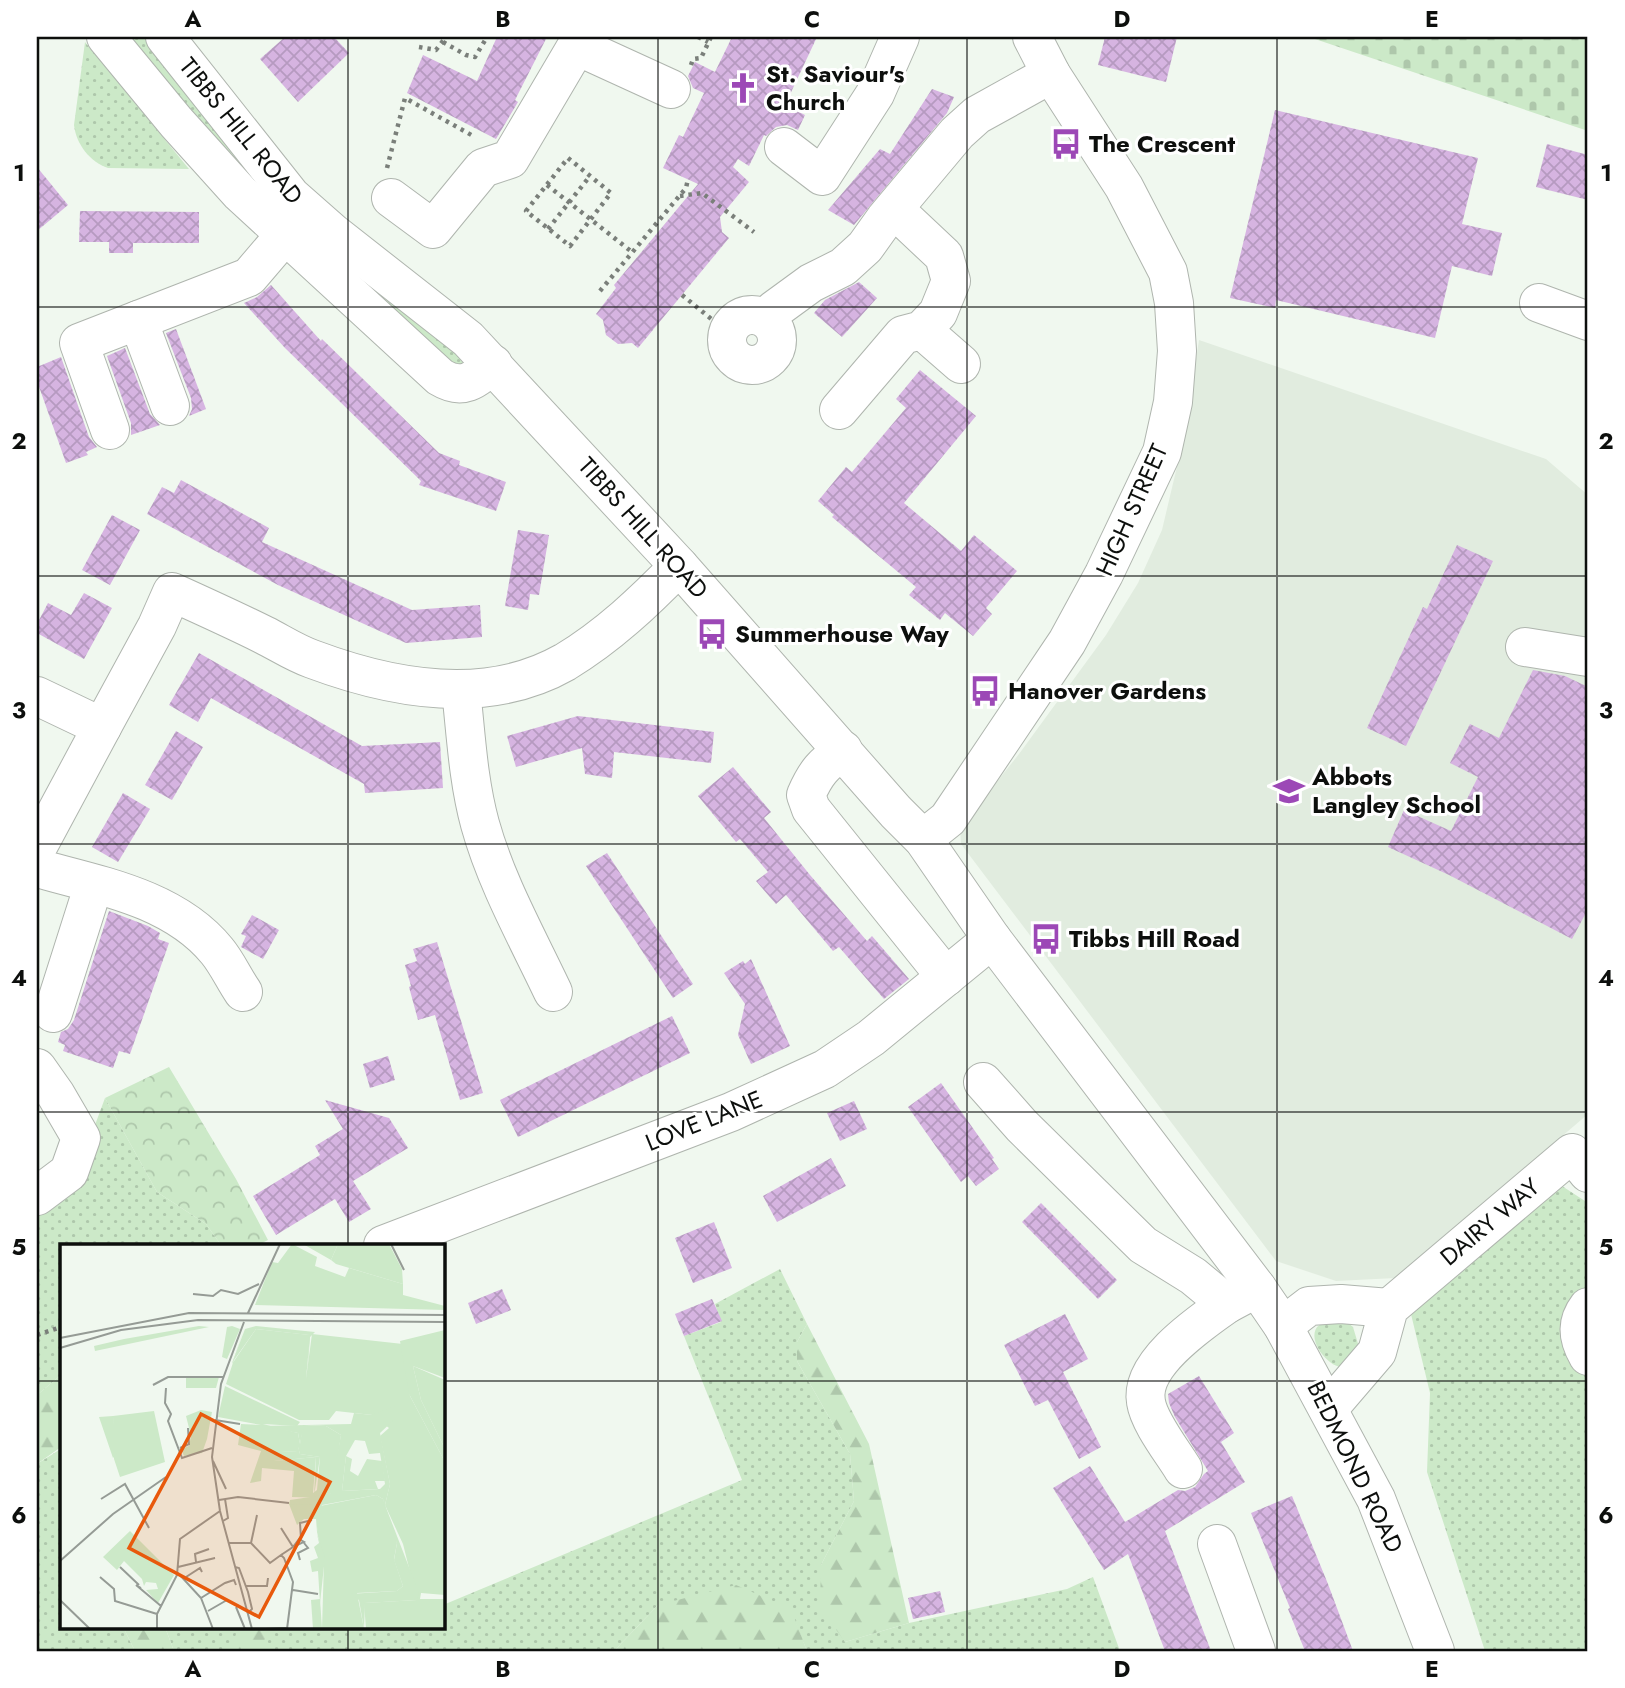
<svg xmlns="http://www.w3.org/2000/svg" width="1625" height="1688" font-family="Jost,sans-serif">
<style>
.built{fill:#e1ecdf}
.grass{fill:url(#grass-dots)}
.forest{fill:url(#forest-firs)}
.cemetery{fill:url(#cemetery-stones)}
.park{fill:url(#park-crowns)}
.building{fill:url(#building-cross-hatch)}
.lines{fill:none;stroke-linecap:round;stroke-linejoin:round}
.minor-casing{stroke:#afb5ae;stroke-width:40}
.path{stroke:#7a7f7a;stroke-width:4.5;stroke-dasharray:3.5 5;stroke-linecap:butt}
.minor{stroke:#fff;stroke-width:38}
.grid{fill:none;stroke:#0d0f0d;stroke-width:2;stroke-opacity:0.55}
.labels{text-anchor:middle;stroke-width:6;stroke-linejoin:round;paint-order:stroke}
.poi-label{font-size:24px;font-weight:bold;fill:#0d0f0d;stroke:#fff;text-anchor:start}
.street-label{font-size:24px;fill:#0d0f0d;stroke:#fff}
.inset-road{fill:none;stroke:#959b95;stroke-width:2}
.view{fill:#e8590c;fill-opacity:0.15;stroke:#e8590c;stroke-width:3.5}
.inset-edge{fill:none;stroke:#0d0f0d;stroke-width:3.5}
.neatline{fill:none;stroke:#0d0f0d;stroke-width:2.5}
.grid-label{font-size:23px;text-anchor:middle;font-weight:bold;fill:#0d0f0d}
</style>
<defs>
<pattern id="grass-dots" width="8" height="8" patternUnits="userSpaceOnUse" patternTransform="scale(1.75)"><rect width="8" height="8" fill="#cce9c8"/><path d="M2 2h.1M6 6h.1" fill="none" stroke="#aec7ab" stroke-width="1.8" stroke-linecap="round"/></pattern>
<pattern id="forest-firs" width="22" height="20" patternUnits="userSpaceOnUse" patternTransform="scale(1.75)"><rect width="22" height="20" fill="#cce9c8"/><path d="M5 1l3.5 6h-7zM16 11l3.5 6h-7z" fill="#aec7ab"/></pattern>
<pattern id="cemetery-stones" width="16" height="16" patternUnits="userSpaceOnUse" patternTransform="scale(1.75)"><rect width="16" height="16" fill="#cce9c8"/><path d="M2 7V4a2 2 0 0 1 4 0v3zM10 15v-3a2 2 0 0 1 4 0v3z" fill="#aec7ab"/></pattern>
<pattern id="park-crowns" width="20" height="18" patternUnits="userSpaceOnUse" patternTransform="scale(1.75)"><rect width="20" height="18" fill="#cce9c8"/><path d="M2 6a3 3 0 1 1 6 0M12 15a3 3 0 1 1 6 0" fill="none" stroke="#aec7ab"/></pattern>
<pattern id="building-cross-hatch" width="8" height="8" patternUnits="userSpaceOnUse" patternTransform="scale(1.75)"><rect width="8" height="8" fill="#d6b4e1"/><path d="M0 0l8 8M0 8l8-8" fill="none" stroke="#b69ac0"/></pattern>
</defs>
<rect width="100%" height="100%" fill="#f0f8ef"/>
<polygon class="built" points="1199,340 1546,459 1588,495 1588,1114 1396,1278 1336,1281 1276,1261 961,844 960,828 1019,754 1106,635 1138,583 1162,530 1184,437"/>
<g class="grass">
<polygon points="117,37 149,37 457,351 465,364 459,372 358,291"/>
<path d="M85 42 189 169 108 168C90 162 76 144 74 125Z"/>
<polygon points="105,1098 157,1192 206,1224 221,1245 61,1245 61,1375 37,1395 37,1209 95,1125"/>
<polygon points="1562,1186 1588,1203 1588,1287 1584,1291 1575,1356 1588,1382 1588,1651 1485,1651 1427,1472 1430,1393 1410,1310"/>
<polygon points="780,1269 807,1324 797,1342 797,1361 850,1454 854,1501 821,1565 845,1642 909,1623 1067,1589 1093,1577 1120,1651 807,1651 790,1609 658,1605 614,1651 174,1651 165,1627 443,1627 443,1605 742,1480 684,1336 721,1322 715,1304"/>
<path d="M1345 1320 1353 1327 1359 1347 1341 1367C1328 1366 1307 1341 1317 1327 1323 1321 1338 1321 1345 1320Z"/>
<polygon points="59,1450 61,1452 61,1627 123,1627 135,1651 37,1651 37,1464"/>
</g>
<g class="forest">
<polygon points="807,1324 869,1444 909,1623 845,1642 820,1607 821,1565 854,1501 850,1454 797,1361 797,1342"/>
<polygon points="61,1375 61,1447 37,1464 37,1395"/>
<polygon points="736,1585 791,1609 807,1651 614,1651 658,1605"/>
<polygon points="123,1627 165,1627 174,1651 135,1651"/>
<polygon points="238,1627 323,1627 268,1631 263,1644 266,1651 231,1651"/>
</g>
<polygon class="cemetery" points="1309,37 1588,37 1588,131"/>
<polygon class="park" points="169,1067 236,1179 268,1240 258,1245 221,1245 206,1224 157,1192 105,1098"/>
<g class="building">
<polygon points="285,37 334,37 349,53 298,102 260,59"/>
<polygon points="497,37 547,37 515,100 518,102 496,139 407,93 423,55 477,81"/>
<polygon points="732,37 817,37 785,105 805,115 798,130 787,125 776,127 766,136 764,135 749,166 738,159 733,167 749,182 720,217 722,232 729,238 638,348 632,343 618,344 606,335 603,320 596,314 616,288 614,285 698,184 663,168 679,135 683,137 704,93 693,88 688,76 695,62 715,72"/>
<polygon points="1105,37 1177,37 1166,82 1098,65"/>
<polygon points="932,89 954,97 947,113 854,225 828,210 880,149 890,154"/>
<polygon points="1275,110 1478,158 1462,224 1502,233 1492,276 1452,266 1435,338 1276,300 1275,308 1230,298"/>
<polygon points="1547,144 1588,155 1588,200 1536,187"/>
<polygon points="37,167 68,205 37,231"/>
<polygon points="80,211 199,212 199,243 133,243 133,253 109,253 109,242 79,242"/>
<polygon points="859,282 877,298 842,337 814,313 825,300"/>
<polygon points="271,285 321,341 322,339 439,453 460,461 459,465 506,482 496,511 419,485 421,481 285,348 244,303 257,297"/>
<polygon points="176,329 206,409 189,416 192,409 191,398 166,333"/>
<polygon points="125,348 150,414 160,425 131,435 131,423 107,356"/>
<polygon points="61,357 89,437 97,447 86,452 88,455 66,463 37,381 37,367"/>
<polygon points="920,370 976,416 904,503 961,551 974,535 1017,571 986,608 992,614 973,636 945,613 940,620 909,595 916,587 832,517 834,515 818,501 846,467 852,472 906,408 896,399"/>
<polygon points="181,480 269,528 262,542 412,610 480,605 482,637 406,643 278,585 147,514 162,487 174,493"/>
<polygon points="112,515 140,530 110,585 82,570"/>
<polygon points="518,530 549,535 539,595 530,594 528,610 505,606"/>
<polygon points="1457,545 1493,561 1406,746 1367,728 1423,607 1427,609"/>
<polygon points="84,593 112,608 84,659 37,633 37,624 48,603 71,615"/>
<polygon points="199,653 362,746 440,742 443,788 365,793 364,784 211,698 198,722 169,705"/>
<polygon points="1533,670 1565,676 1588,687 1588,909 1572,939 1449,875 1388,847 1404,810 1451,831 1478,777 1450,763 1470,724 1499,738"/>
<polygon points="578,716 714,732 711,763 614,752 612,778 585,774 582,748 516,767 507,736"/>
<polygon points="176,731 203,747 172,800 145,785"/>
<polygon points="733,767 771,812 764,818 810,875 867,941 872,936 909,979 884,999 839,947 833,951 786,895 776,904 756,881 768,872 740,839 736,842 698,796"/>
<polygon points="123,793 150,809 118,862 92,847"/>
<polygon points="607,853 693,984 673,998 586,866"/>
<polygon points="109,911 148,926 160,933 158,939 169,943 130,1054 119,1051 113,1068 63,1051 65,1045 58,1042 61,1032 68,1029 74,1020"/>
<polygon points="252,915 279,930 263,959 241,947 246,936 241,934"/>
<polygon points="437,942 483,1093 460,1100 435,1015 418,1020 409,987 411,986 405,965 417,961 413,949"/>
<polygon points="751,959 790,1046 751,1064 738,1035 745,1004 724,973 743,961 745,964"/>
<polygon points="672,1016 690,1053 518,1137 500,1100"/>
<polygon points="388,1056 395,1080 370,1088 363,1064"/>
<polygon points="941,1083 994,1158 992,1159 999,1169 976,1186 968,1176 961,1182 908,1107"/>
<polygon points="325,1100 389,1118 408,1148 353,1181 371,1209 349,1222 335,1199 276,1235 253,1196 320,1155 315,1146 343,1129"/>
<polygon points="854,1101 867,1129 840,1141 827,1113"/>
<polygon points="831,1158 846,1186 777,1222 763,1196"/>
<polygon points="1041,1203 1117,1280 1098,1299 1022,1222"/>
<polygon points="714,1222 732,1268 693,1283 675,1238"/>
<polygon points="502,1289 511,1310 476,1324 468,1303"/>
<polygon points="712,1299 722,1321 684,1336 675,1314"/>
<polygon points="1065,1314 1088,1359 1063,1372 1101,1447 1079,1459 1048,1400 1035,1406 1004,1345"/>
<polygon points="1199,1376 1234,1433 1221,1442 1245,1482 1165,1531 1211,1651 1165,1651 1128,1554 1104,1570 1053,1488 1090,1466 1125,1522 1178,1490 1185,1491 1195,1487 1204,1474 1208,1471 1175,1417 1169,1403 1168,1394"/>
<polygon points="1292,1496 1328,1584 1353,1651 1305,1651 1288,1609 1290,1608 1251,1513"/>
<polygon points="940,1591 945,1612 913,1619 908,1598"/>
</g>
<g class="lines">
<defs>
<g id="minor">
<path d="M106 37 176 122 240 193 440 377C463 391 475 380 493 364"/>
<polyline points="165,37 291,196 333,233 468,339 679,566 896,812 923,839 992,939 1257,1288 1283,1326 1376,1499 1435,1651"/>
<polyline points="577,46 671,89"/>
<polyline points="784,147 822,176 875,94 900,37"/>
<polyline points="391,198 433,229 483,168 510,159 582,37"/>
<polyline points="1539,303 1588,321"/>
<circle cx="752" cy="340" r="25"/>
<polyline points="138,320 170,406"/>
<polyline points="768,320 774,310 811,283 843,267 865,247 885,219 957,133 977,115 1051,74"/>
<polyline points="922,330 961,364"/>
<polyline points="839,410 903,335 922,330 938,313 951,281 944,256 894,209"/>
<polyline points="110,430 79,343 249,277 284,236"/>
<polyline points="1525,647 1588,657"/>
<path d="M461 690C466 735 468 780 480 824 496 882 527 937 553 992"/>
<path d="M37 696 102 727 157 626 172 592C203 606 234 620 264 635 280 643 295 653 312 659 392 689 486 707 565 662 608 636 644 602 679 566"/>
<path d="M843 750C823 765 816 772 806 795L811 809 946 977"/>
<polyline points="923,839 948,819 1067,642 1104,574 1162,452 1173,402 1177,351 1174,303 1168,272 1124,187 1051,74 1032,37"/>
<polyline points="37,848 102,727"/>
<path d="M37 868C98 885 174 898 217 951 227 963 234 979 243 992"/>
<polyline points="53,1013 94,884"/>
<polyline points="37,1068 56,1095 81,1138 69,1172 37,1196"/>
<polyline points="983,1082 1022,1126 1143,1245 1193,1276 1227,1304 1257,1288"/>
<polyline points="383,1245 731,1112 825,1069 871,1038 992,939"/>
<path d="M1588 1307C1575 1324 1578 1339 1588 1356"/>
<polyline points="1283,1326 1309,1306 1341,1304 1389,1308"/>
<polyline points="1329,1408 1377,1352 1389,1308 1572,1153 1588,1173"/>
<path d="M1183 1469C1172 1451 1149 1422 1146 1402 1139 1364 1200 1323 1227 1304"/>
<polyline points="1217,1544 1256,1651"/>
</g>
</defs>
<use href="#minor" class="minor-casing"/>
<g class="path">
<polyline points="698,37 708,42"/>
<polyline points="443,42 466,55 475,57 487,37"/>
<polyline points="419,47 436,50 446,37"/>
<polyline points="691,65 693,59 701,58 711,37"/>
<polygon points="568,158 611,193 570,246 526,211"/>
<polyline points="387,168 405,98 475,137"/>
<polyline points="547,185 632,252"/>
<polyline points="680,196 702,193 754,232"/>
<polyline points="548,229 590,176"/>
<polyline points="600,291 686,188 688,179"/>
<polyline points="682,295 715,322 729,329"/>
<polyline points="37,1335 61,1327"/>
</g>
<use href="#minor" class="minor"/>
</g>
<path class="grid" d="M348 37V1245M658 37V1651M967 37V1651M1277 37V1651M37 307H1588M37 576H1588M37 844H1588M37 1112H1588M37 1381H61M443 1381H1588M348 1627V1651"/>
<defs>
<symbol id="church-bare" viewBox="-9 -9 18 18"><path d="M-1.2-6h2.4v3.5h3.3v2.4h-3.3V6h-2.4V-.1h-3.3v-2.4h3.3Z" fill="#9c48b6" stroke="#fff" stroke-width="2.5" paint-order="stroke"/></symbol>
<symbol id="bus-bare" viewBox="-9 -9 18 18"><path d="M-5-6H5V4H4V6H2V4H-2V6H-4V4H-5ZM-3.5-4V0h7V-4ZM-3.5 1.2v1.5H-2V1.2ZM2 1.2v1.5H3.5V1.2Z" fill="#9c48b6" stroke="#fff" stroke-width="2.5" paint-order="stroke"/></symbol>
<symbol id="school-bare" viewBox="-9 -9 18 18"><path d="M0-5L7-2L0 1L-7-2ZM-4 1L0 2.5L4 1V4Q0 6-4 4Z" fill="#9c48b6" stroke="#fff" stroke-width="2.5" paint-order="stroke"/></symbol>
</defs>
<g fill-rule="evenodd">
<use href="#church-bare" x="721" y="66" width="44" height="44"/>
<use href="#bus-bare" x="1044" y="122" width="44" height="44"/>
<use href="#bus-bare" x="690" y="612" width="44" height="44"/>
<use href="#bus-bare" x="963" y="669" width="44" height="44"/>
<use href="#school-bare" x="1267" y="769" width="44" height="44"/>
<use href="#bus-bare" x="1024" y="917" width="44" height="44"/>
</g>
<g class="labels">
<g class="poi-label">
<text x="766" y="82">St. Saviour's<tspan x="766" dy="28">Church</tspan></text>
<text x="1089" y="152">The Crescent</text>
<text x="735" y="642">Summerhouse Way</text>
<text x="1008" y="699">Hanover Gardens</text>
<text x="1312" y="785">Abbots<tspan x="1312" dy="28">Langley School</tspan></text>
<text x="1069" y="947">Tibbs Hill Road</text>
</g>
<g class="street-label">
<text transform="translate(241 131) rotate(51)" y="8">TIBBS HILL ROAD</text>
<text transform="translate(1132 510) rotate(-66)" y="8">HIGH STREET</text>
<text transform="translate(643 528) rotate(48)" y="8">TIBBS HILL ROAD</text>
<text transform="translate(704 1121) rotate(-22)" y="8">LOVE LANE</text>
<text transform="translate(1490 1222) rotate(-40)" y="8">DAIRY WAY</text>
<text transform="translate(1355 1467) rotate(64)" y="8">BEDMOND ROAD</text>
</g>
</g>
<g transform="translate(60 1244)">
<rect width="385" height="385" fill="#f0f8ef"/>
<path d="M232 0 257 13 255 22 285 33 289 24 343 40V51L385 62V66L195 61 212 18 218 19ZM243 0H278L271 16ZM184 85 172 120 196 85 250 91 246 135 252 90 343 100 350 152 385 218V351L361 349 360 355H385V385H306L304 359 357 356 343 300 325 261 330 240 320 192 329 184 312 171 276 167 269 176H239L166 140ZM353 122 385 136V205L361 156ZM126 133H159L156 144H126ZM165 142 240 178 237 182 203 180 238 189 240 200 243 181 266 182 281 191 273 246 267 254 232 253 234 227 202 224 201 237 190 239 201 207 178 201 181 180 201 181 158 173ZM238 203 240 210 260 213 257 246 253 249 256 213 214 217 216 207 238 208ZM141 166 152 168 147 195 142 209 124 212 121 205 129 202 131 192 126 172ZM94 167 105 218 60 233 54 215 53 172ZM286 212 292 215 290 227 298 232 307 215 322 217 325 237H315L318 245 282 247ZM316 251 323 255 337 299 334 315 343 342 337 347 297 349 304 385H262L264 317 257 288 260 262ZM229 260H255L257 275H244L237 281Z" fill="#cce9c8" fill-rule="evenodd"/>
<path d="M278 0H329L342 25 343 40 276 20 271 16ZM139 82 149 83 35 107 34 102 64 95ZM172 82 180 85 167 115 162 113 167 83ZM196 82 255 88 250 93 247 135 249 91 196 85 172 119 185 85ZM385 86V134L353 122 361 156 385 205V218L349 150 340 97ZM336 162V174L320 189 330 240 325 261 359 349 357 356 305 359 304 385 299 356 289 350 337 347 343 342 334 316 337 299 327 283 323 255 316 251 262 261 257 288 255 261 229 260 230 256 270 250 281 191 266 182 244 181 240 200 238 189 202 182 291 180 294 169 312 171ZM295 196 305 197 309 210 320 209 325 240 320 245 282 247 286 212ZM53 172 57 210 53 214 39 173ZM238 202 240 210 260 213 254 252 256 213 214 217 204 211V206L238 208ZM257 290 265 313 260 359 258 327 252 328 250 317 258 314 254 303 259 299Z" fill="#cce9c8" fill-rule="evenodd"/>
<path d="M70 287 114 331 98 359 86 346 98 345 96 339 86 338 84 342 82 335 64 317 57 326 43 313Z" fill="#cce9c8"/>
<path d="M260 355 262 385H253L251 356Z" fill="#cce9c8"/>
<path class="inset-road" d="M331 0 344 26M133 50 153 52 161 46 178 50 199 40M188 69 220 0M184 78 161 140 152 213 160 267 192 385M0 94 129 69 385 71M0 104 61 86 138 76 385 78M93 141 108 133H164M106 144 105 159 111 170 108 177 122 214 152 204M155 176 180 180M120 204 129 200 128 184M153 217 166 245M41 255 65 240 89 284M159 256 178 253 229 259M163 277 168 274 165 255M241 295 240 279 252 276M168 299H191L210 319 221 311 224 314 233 338 227 385M191 299 197 271M221 311 233 303 239 295 244 298 233 303 221 284M240 316 238 309 248 304 244 299M0 317 53 270 106 233M136 318 135 310 149 305M60 323 79 341M118 323 155 314 151 315M175 323 179 324 188 348 192 365 188 369M118 329 141 354 153 385M40 333 54 345 55 357 97 370M126 333 140 324 142 328M186 342H207L208 334M81 344 76 341 101 362M233 346 258 350M141 354 165 339 174 336 176 341M0 356 30 385M176 363 185 385M148 367 167 356M97 385V370L117 331 120 295 160 267M205 385 227 384"/>
<path class="view" d="M141 170 270 238 199 373 69 304Z"/>
<rect width="385" height="385" class="inset-edge"/>
</g>
<rect width="1625" height="1688" fill="none" stroke="#ffffff" stroke-width="77"/>
<rect x="38" y="38" width="1548" height="1612" class="neatline"/>
<g class="grid-label">
<text x="193" y="27">A</text>
<text x="503" y="27">B</text>
<text x="812" y="27">C</text>
<text x="1122" y="27">D</text>
<text x="1432" y="27">E</text>
<text x="19" y="181">1</text>
<text x="1606" y="181">1</text>
<text x="19" y="449">2</text>
<text x="1606" y="449">2</text>
<text x="19" y="718">3</text>
<text x="1606" y="718">3</text>
<text x="19" y="986">4</text>
<text x="1606" y="986">4</text>
<text x="19" y="1255">5</text>
<text x="1606" y="1255">5</text>
<text x="19" y="1523">6</text>
<text x="1606" y="1523">6</text>
<text x="193" y="1677">A</text>
<text x="503" y="1677">B</text>
<text x="812" y="1677">C</text>
<text x="1122" y="1677">D</text>
<text x="1432" y="1677">E</text>
</g>
</svg>
